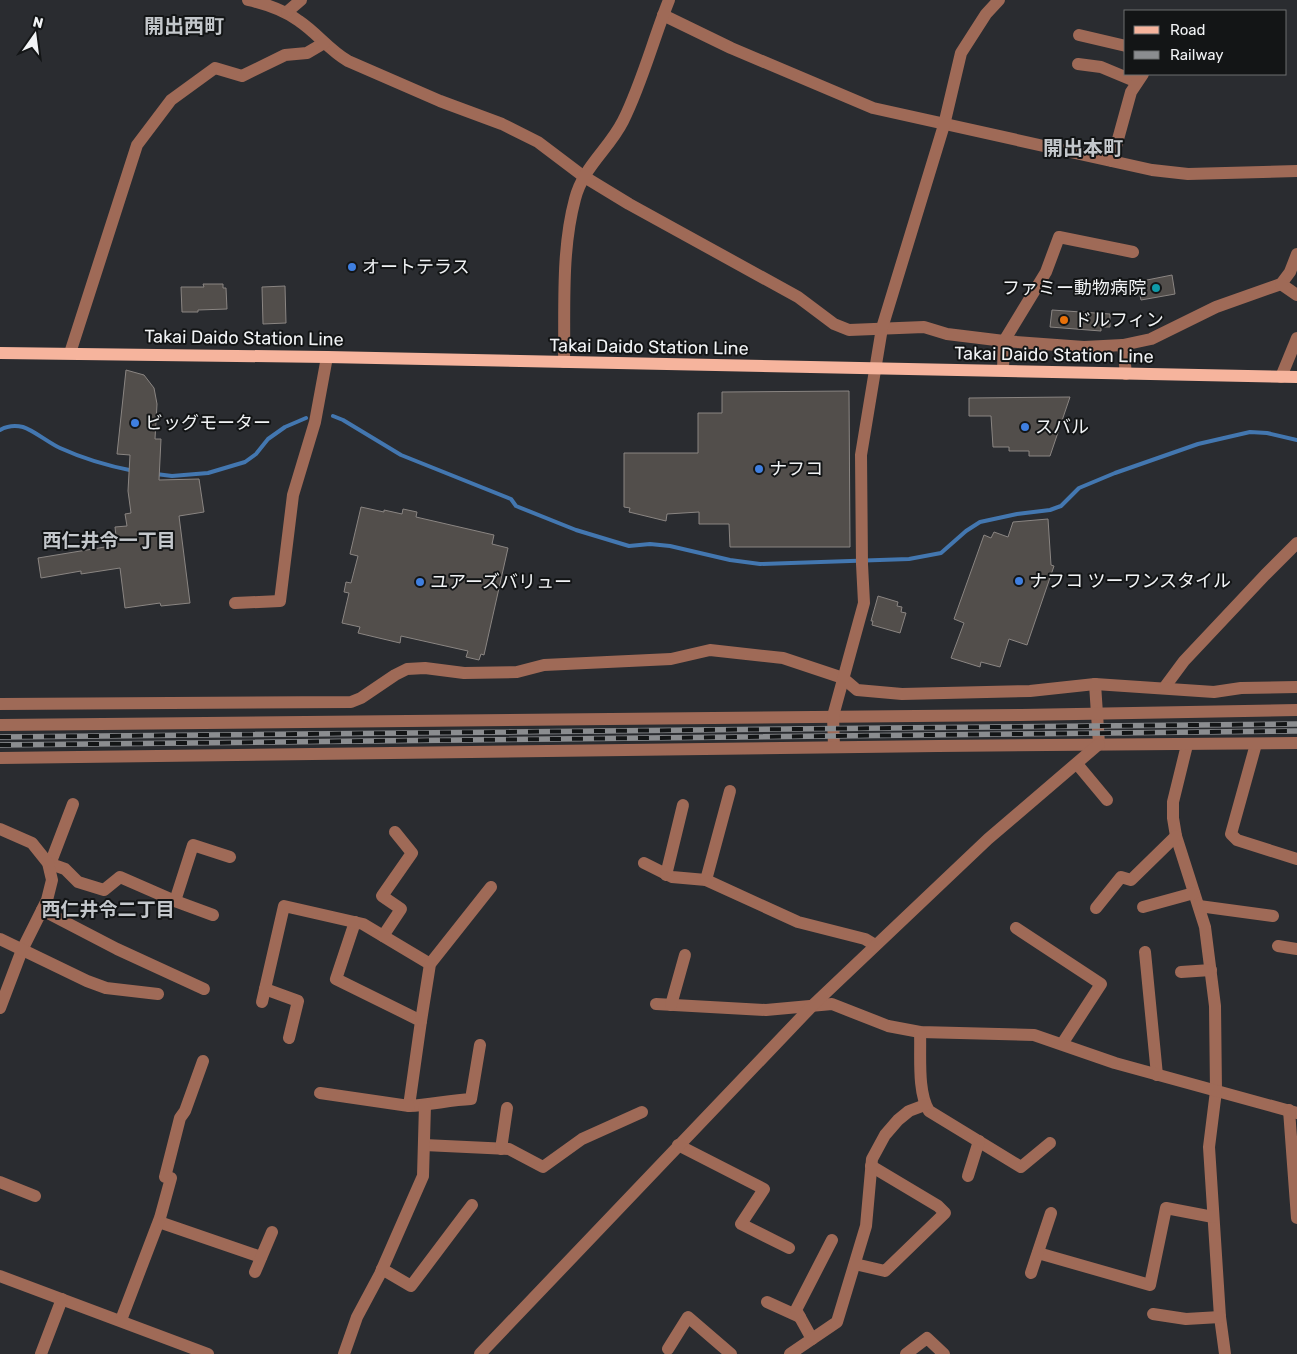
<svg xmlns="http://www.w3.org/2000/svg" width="1297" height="1354" font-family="Rubik,'Noto Sans JP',sans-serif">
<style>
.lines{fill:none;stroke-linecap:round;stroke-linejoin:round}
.stream{stroke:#4377b0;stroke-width:4}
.building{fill:#524e4b;stroke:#8a8582}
.minor{stroke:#9f6a57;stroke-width:12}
.major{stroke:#f6b49d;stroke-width:12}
.rail-casing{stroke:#8b8d90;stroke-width:5.5}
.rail{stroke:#131516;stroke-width:4;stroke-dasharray:11;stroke-linecap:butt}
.shop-dot{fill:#3f7fe0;stroke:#131516;stroke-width:2}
.culture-dot{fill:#0f9aa8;stroke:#131516;stroke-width:2}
.food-dot{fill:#e8710a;stroke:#131516;stroke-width:2}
.labels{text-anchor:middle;stroke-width:4;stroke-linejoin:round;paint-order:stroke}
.poi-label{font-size:18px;fill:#f1f3f5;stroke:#131516;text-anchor:start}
.street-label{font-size:18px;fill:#f1f3f5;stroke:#131516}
.neighbourhood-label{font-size:19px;font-weight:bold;fill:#c3c7cb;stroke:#131516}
.quarter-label{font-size:20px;font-weight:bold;fill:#c3c7cb;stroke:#131516}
</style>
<rect width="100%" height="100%" fill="#2a2c30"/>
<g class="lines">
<g class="stream">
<polyline points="333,416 343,420 401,455 511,499 516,506 576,530 629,546 650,544 670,546 730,560 760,564 909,559 941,553 966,531 980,522 1017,514 1050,510 1061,506 1079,488 1115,473 1198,444 1250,432 1267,433 1297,440"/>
<path d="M0 430C7 426 15 425 23 427 33 430 49 443 60 448 84 459 108 466 134 471"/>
<polyline points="156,474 172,476 208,473 245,462 256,454 268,439 285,427 306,418"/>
</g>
</g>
<g class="building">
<polygon points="1172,275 1175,294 1141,300 1137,282"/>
<polygon points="203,284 223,284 223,288 226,288 227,309 198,310 198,312 182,312 181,287 204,287"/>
<polygon points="285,286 286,323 263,324 262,287"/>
<polygon points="1052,310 1110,314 1110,327 1101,327 1101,331 1050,327"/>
<polygon points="126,370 144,375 154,388 157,404 155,439 161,439 159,480 199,479 204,512 179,516 190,603 161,606 160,603 125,608 120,568 81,574 81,571 41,578 38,558 117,545 115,527 127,526 125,514 131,513 128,491 130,455 117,454"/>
<polygon points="849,391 850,547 730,547 729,524 699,524 699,512 667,514 666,521 629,512 630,508 624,507 624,453 698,453 698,413 722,413 722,392"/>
<polygon points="1070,397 1050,456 1029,456 1029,451 1009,451 1009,447 993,447 991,416 969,416 969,398"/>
<polygon points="361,507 384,512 384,510 402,514 403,509 417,512 416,517 494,535 492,544 508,548 484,655 481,654 479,660 466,657 468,651 401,636 400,643 358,633 360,627 342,623 349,593 344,592 346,582 351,583 358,556 350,554"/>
<polygon points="1048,519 1051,565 1054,566 1027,645 1009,639 1000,667 981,662 980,667 951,658 964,623 954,619 984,535 991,538 994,532 1008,537 1013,522"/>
<polygon points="878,596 898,602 897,606 902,607 901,612 906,613 900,633 872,625 873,621 871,621"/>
</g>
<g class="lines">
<g class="minor">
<path d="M248 0C266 4 284 10 299 21 317 33 329 50 348 61L440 101 502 124 538 142 583 176 629 204 798 297 834 324 849 330 924 327 947 334 1004 341 1084 347 1123 345 1151 339 1216 307 1281 284 1290 272 1297 254"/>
<polyline points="287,12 301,0"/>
<polyline points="663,15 731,48 873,108 1152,170 1188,174 1297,171"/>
<polyline points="1079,35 1126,46"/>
<polyline points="1078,64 1101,67 1137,82"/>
<polyline points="1112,161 1131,92 1143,74"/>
<polyline points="1281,284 1297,295"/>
<polyline points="1123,345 1126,374"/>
<polyline points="70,353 137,145 171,100 215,68 242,76 285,55 307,53 324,43"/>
<path d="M564 362C565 309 561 251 575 199 583 167 609 149 623 121 642 83 653 40 669 0"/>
<polyline points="1003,370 1004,341 1046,272 1059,237 1133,252"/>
<polyline points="1281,377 1297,338"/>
<polyline points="235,603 280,601 293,495 315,422 327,357"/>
<polyline points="1095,684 1099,744"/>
<polyline points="1164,688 1184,661 1265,575 1297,543"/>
<polyline points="0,704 351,702 361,698 395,675 407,669 425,668 464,673 517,672 544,665 671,659 710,650 783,658 843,678 857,690 902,694 1030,691 1095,684 1214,692 1241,688 1297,687"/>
<polyline points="0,725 1021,715 1297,710"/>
<polyline points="1256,744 1231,834 1237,840 1297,859"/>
<polyline points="1187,745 1173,802 1173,818 1176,836 1205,927 1215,1006 1216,1091 1209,1147 1220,1317 1225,1354"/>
<polyline points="834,747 833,716 864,603 862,564 861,455 882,328 944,125 961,53 986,14 999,0"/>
<polyline points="0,758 938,746 1297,743"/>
<polyline points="1077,764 1107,800"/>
<polyline points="73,804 52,859 48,863 65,869 78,882 104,890 120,877 175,901 213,915"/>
<polyline points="0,829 32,843 48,863 52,880 47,900 22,950 0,1008"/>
<polyline points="644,863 672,877 706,880 798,922 865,939 875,945"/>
<polyline points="666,875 683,805"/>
<polyline points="706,880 730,791"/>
<polyline points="175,901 193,845 230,857"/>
<polyline points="1199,906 1273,916"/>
<polyline points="1143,907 1194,893"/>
<polyline points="1096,908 1121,877 1131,880 1176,836"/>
<polyline points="42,910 117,949 204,989"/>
<path d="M355 922 336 979 421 1021 409 1106C430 1105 450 1100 471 1099L480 1045"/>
<polyline points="1016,928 1101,984 1062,1044"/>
<polyline points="383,936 401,909 382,896 412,853 395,832"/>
<polyline points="0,939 87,981 106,988 158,994"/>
<polyline points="1278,946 1297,949"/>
<polyline points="1145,952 1157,1075"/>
<polyline points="1181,972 1211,970"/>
<polyline points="265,989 298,1001 289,1038"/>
<polyline points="262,1002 284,906 363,924 430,964"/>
<polyline points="656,1004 766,1010 832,1004 888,1026 920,1032 1034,1035 1115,1063 1297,1113"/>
<polyline points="671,1005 685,955"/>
<polyline points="421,1021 430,964 491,887"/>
<path d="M920 1032C921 1054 917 1092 929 1111L1021 1167 1050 1143"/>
<polyline points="320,1093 409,1106"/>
<polyline points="1289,1110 1297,1218"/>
<polyline points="424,1145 509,1149 543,1167 582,1139 642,1112"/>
<polyline points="678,1145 764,1189 741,1224 789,1248"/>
<polyline points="501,1149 507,1108"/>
<polyline points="968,1176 979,1141"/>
<polyline points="0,1182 35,1196"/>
<polyline points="159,1222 261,1257"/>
<polyline points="1038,1253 1150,1285 1166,1208 1213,1217"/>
<polyline points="855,1264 885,1271 945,1213 938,1206 871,1166"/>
<polyline points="382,1269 411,1286 472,1205"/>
<polyline points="255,1272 272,1232"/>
<polyline points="1031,1273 1051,1213"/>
<polyline points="0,1276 208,1354"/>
<polyline points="767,1302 800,1317"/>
<polyline points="1153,1314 1186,1319 1220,1317"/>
<polyline points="121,1320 160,1218 171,1178 165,1177 180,1118 185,1111 203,1061"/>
<polyline points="812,1339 796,1310 832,1240"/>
<polyline points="668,1349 688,1317 731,1354"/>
<polyline points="41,1354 62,1299"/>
<polyline points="344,1354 357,1317 380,1274 423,1176 425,1105"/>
<polyline points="480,1354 813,1005 988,839 1099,744"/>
<polyline points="790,1354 837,1322 866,1226 872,1159 885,1135 898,1120 909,1111 925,1105"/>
<polyline points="906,1354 927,1338 944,1354"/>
</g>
<polyline class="major" points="0,353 327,357 1297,377"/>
<defs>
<g id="rail">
<polyline points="0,737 1297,724"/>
<polyline points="0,745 1297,731"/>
</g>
</defs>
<use href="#rail" class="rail-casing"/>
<use href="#rail" class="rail"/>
</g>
<g class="shop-dot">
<circle cx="352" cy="267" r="5"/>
<circle cx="135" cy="423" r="5"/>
<circle cx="1025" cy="427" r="5"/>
<circle cx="759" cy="469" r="5"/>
<circle cx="1019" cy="581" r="5"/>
<circle cx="420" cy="582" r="5"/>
</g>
<circle class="culture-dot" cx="1156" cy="288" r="5"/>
<circle class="food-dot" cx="1064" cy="320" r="5"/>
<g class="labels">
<g class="poi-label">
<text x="362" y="273">オートテラス</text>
<text x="1146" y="294" text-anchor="end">ファミー動物病院</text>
<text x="1074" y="326">ドルフィン</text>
<text x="145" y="429">ビッグモーター</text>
<text x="1035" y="433">スバル</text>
<text x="769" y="475">ナフコ</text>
<text x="1029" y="587">ナフコ ツーワンスタイル</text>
<text x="430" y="588">ユアーズバリュー</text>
</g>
<g class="street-label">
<text transform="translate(244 338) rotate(1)" y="6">Takai Daido Station Line</text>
<text transform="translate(649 347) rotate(1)" y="6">Takai Daido Station Line</text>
<text transform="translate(1054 355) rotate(1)" y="6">Takai Daido Station Line</text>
</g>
<g class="neighbourhood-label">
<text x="109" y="547">西仁井令一丁目</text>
<text x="108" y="916">西仁井令二丁目</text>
</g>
<g class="quarter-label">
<text x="184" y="33">開出西町</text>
<text x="1083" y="155">開出本町</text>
</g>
</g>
<rect x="1124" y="10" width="162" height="65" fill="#131516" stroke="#6c6e6f"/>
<rect x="1134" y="26" width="25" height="8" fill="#f6b49d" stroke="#6c6e6f"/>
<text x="1170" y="35" font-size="15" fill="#f1f3f5">Road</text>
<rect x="1134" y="51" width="25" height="8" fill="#8b8d90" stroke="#6c6e6f"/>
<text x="1170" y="60" font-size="15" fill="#f1f3f5">Railway</text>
<g transform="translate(35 35) rotate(14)" stroke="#131516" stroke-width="4" paint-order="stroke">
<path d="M0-4L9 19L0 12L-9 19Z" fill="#f1f3f5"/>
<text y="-8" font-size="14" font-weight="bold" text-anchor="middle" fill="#f1f3f5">N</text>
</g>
</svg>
